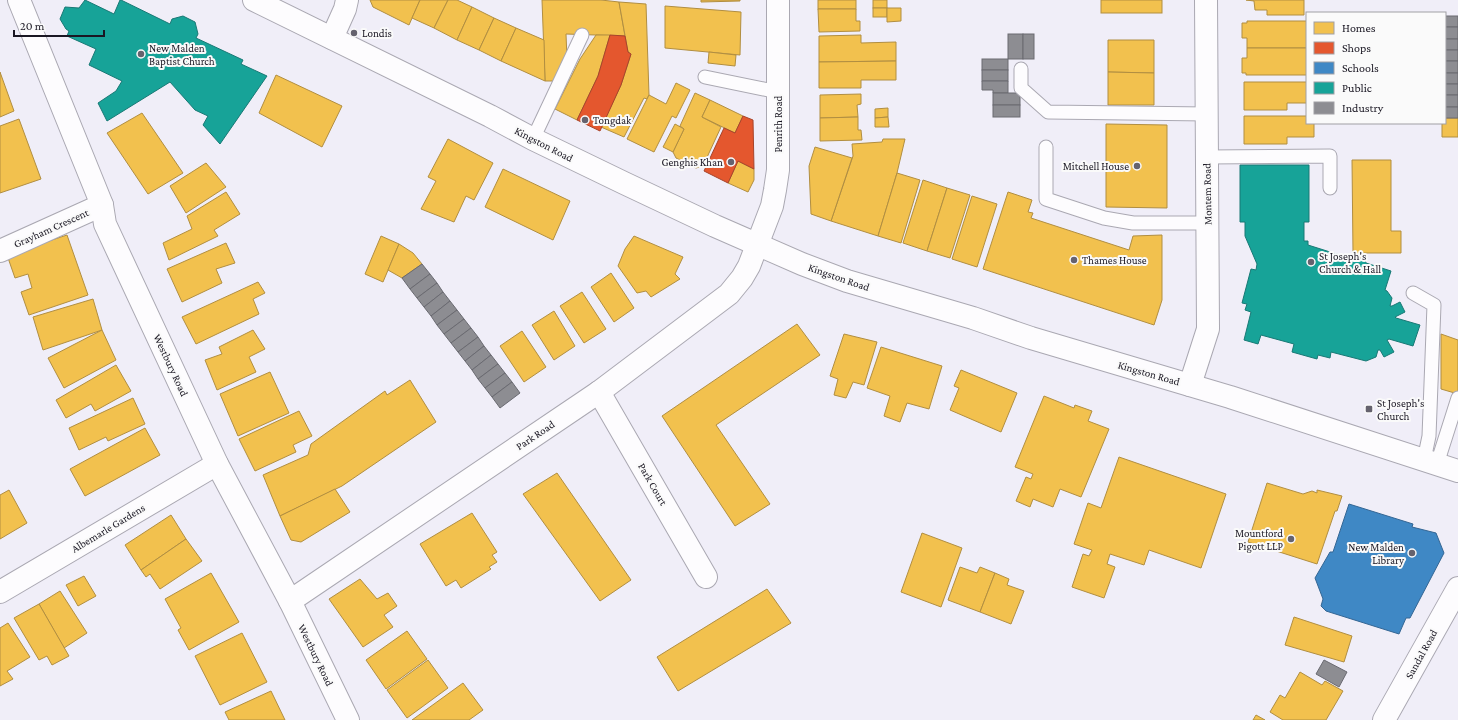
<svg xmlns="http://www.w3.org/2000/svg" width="1458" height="720" font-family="'Crimson Pro',serif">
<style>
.homes{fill:#f2c14e;stroke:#b18e41}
.shops{fill:#e4572e;stroke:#a7442b}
.schools{fill:#3f88c5;stroke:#346694}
.public{fill:#17a398;stroke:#187975}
.industry{fill:#8d8d92;stroke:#6a6a71}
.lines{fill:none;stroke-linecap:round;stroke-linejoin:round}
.service-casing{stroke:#aaa8b2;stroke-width:15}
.minor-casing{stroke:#aaa8b2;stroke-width:24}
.primary-casing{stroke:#aaa8b2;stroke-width:24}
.service{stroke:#fdfcfe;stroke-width:13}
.minor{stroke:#fdfcfe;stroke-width:22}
.primary{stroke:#fdfcfe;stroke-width:22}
.poi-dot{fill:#65626e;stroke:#fafafa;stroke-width:1.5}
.labels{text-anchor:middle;stroke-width:4;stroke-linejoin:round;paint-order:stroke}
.poi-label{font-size:11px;fill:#1a1723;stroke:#fafafa;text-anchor:start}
.street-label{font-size:11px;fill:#1a1723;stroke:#fafafa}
</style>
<rect width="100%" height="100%" fill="#f0eef8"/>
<g class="homes">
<polygon points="370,0 420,0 409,25 373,7"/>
<polygon points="420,0 448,0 434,28 412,18"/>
<polygon points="448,0 457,0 472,7 457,40 434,28"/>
<polygon points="542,0 601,0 619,2 625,36 566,34 567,59 555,81 545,81"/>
<polygon points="701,0 740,0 740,1 701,2"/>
<rect x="818" y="0" width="38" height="9"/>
<rect x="873" y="0" width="14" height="8"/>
<rect x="1101" y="0" width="61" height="13"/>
<polygon points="1246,0 1304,0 1304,15 1267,15 1267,10 1255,10 1254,1"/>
<polygon points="619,2 646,4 649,95 647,99 644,98 624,137 601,127 621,85 631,54 628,52"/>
<polygon points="665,6 741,12 740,55 665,48"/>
<polygon points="472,7 494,18 479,50 457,40"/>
<rect x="873" y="8" width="14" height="9"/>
<polygon points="887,8 901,8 901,21 887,22"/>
<polygon points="818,9 856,9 856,21 860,21 860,31 819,32"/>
<polygon points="494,18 516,28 501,61 479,50"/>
<polygon points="1247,21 1307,21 1307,48 1247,48 1247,38 1242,38 1242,23 1247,23"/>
<polygon points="516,28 544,40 545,81 501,61"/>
<polygon points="596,35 610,35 598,76 577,120 555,109 580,59"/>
<polygon points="861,35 861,43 896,42 896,61 819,62 819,36"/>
<polygon points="1108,40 1154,40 1154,73 1108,72"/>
<polygon points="1247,48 1307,48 1307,75 1246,75 1246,73 1242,73 1242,58 1247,58"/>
<polygon points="709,52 736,55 735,66 708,63"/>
<polygon points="896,61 896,80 861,80 861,88 819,88 819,62"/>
<polygon points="0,72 14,111 0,117"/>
<polygon points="1108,72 1154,73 1154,105 1108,105"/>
<polygon points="276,75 342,106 322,147 259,113"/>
<polygon points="1244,82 1307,82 1307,103 1287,103 1287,110 1244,110"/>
<polygon points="676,83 690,90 676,118 672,116 654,152 627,139 649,95 666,104"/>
<polygon points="695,93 710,100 702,117 721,127 703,166 696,168 676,158 673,152 684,129 680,126"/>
<polygon points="861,94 861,104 857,105 858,117 820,118 820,95"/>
<polygon points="710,100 743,116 735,133 702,117"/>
<polygon points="888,108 888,117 875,118 875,109"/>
<polygon points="142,113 183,173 148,194 107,133"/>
<polygon points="1244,116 1307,116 1307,123 1314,123 1314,137 1287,137 1287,144 1244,144"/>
<polygon points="858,117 858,130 861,130 862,140 820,141 820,118"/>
<polygon points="888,117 889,127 875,127 875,118"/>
<polygon points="1445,118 1458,118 1458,137 1442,137 1442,123 1445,123"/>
<polygon points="19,119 41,179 0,193 0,126"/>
<polygon points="675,124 684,129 673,152 663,147"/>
<polygon points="1106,124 1167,125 1167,208 1106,207"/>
<polygon points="448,139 493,163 474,200 466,196 454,222 421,209 436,181 428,177"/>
<polygon points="883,139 905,139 897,173 878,236 831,221 853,156 852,144 882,142"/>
<polygon points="815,147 852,158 831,221 811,214 809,166"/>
<polygon points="1352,160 1391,160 1391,231 1401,231 1401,253 1363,253 1363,259 1356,257 1356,253 1353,253"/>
<polygon points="738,161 754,169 754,180 748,192 728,183"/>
<polygon points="206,163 226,187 186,213 170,186"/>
<polygon points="503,169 570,201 553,240 485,207"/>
<polygon points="897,173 920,180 901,243 878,236"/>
<polygon points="923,180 947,188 927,251 903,243"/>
<polygon points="947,188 970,195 950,258 927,251"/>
<polygon points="226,192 240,214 214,230 218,236 169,260 163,243 192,229 187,216"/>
<polygon points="1008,192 1032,200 1028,212 1033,213 1031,218 1129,250 1133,236 1162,235 1162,300 1154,325 983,269"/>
<polygon points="972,196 997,204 977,267 952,259"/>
<polygon points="67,235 88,295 29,315 21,292 32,288 28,274 15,278 7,255"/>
<polygon points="381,236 399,244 383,282 365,274"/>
<polygon points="634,236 683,257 675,274 680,279 651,297 646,291 637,293 618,266 625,249"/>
<polygon points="226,243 235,263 216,269 222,283 182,302 167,269"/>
<polygon points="399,244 413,253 422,264 402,278 388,270"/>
<polygon points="611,273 634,308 614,322 591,287"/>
<polygon points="258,282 265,293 253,299 259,314 196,344 182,317"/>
<polygon points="582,292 606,329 584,343 560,306"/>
<polygon points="93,299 102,330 43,350 33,317"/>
<polygon points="554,311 575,346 554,360 532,325"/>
<polygon points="797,324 820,355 716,425 770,504 735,526 662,416"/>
<polygon points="102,330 116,360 64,388 48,358"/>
<polygon points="253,330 265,349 249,357 256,372 217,390 205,360 222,354 219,347"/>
<polygon points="522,331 546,367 524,382 500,346"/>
<polygon points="844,334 877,342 864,385 853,382 846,398 834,395 838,379 830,376"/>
<polygon points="1441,334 1458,340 1458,394 1441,389"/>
<polygon points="881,347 942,366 929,409 907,403 900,422 884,416 890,396 867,388"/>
<polygon points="116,365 131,391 95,411 91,404 66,418 56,400"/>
<polygon points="961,370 1017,393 1001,432 950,410 959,388 954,386"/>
<polygon points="270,372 289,413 238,436 220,394"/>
<polygon points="410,380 436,422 342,486 280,516 263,475 308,455 311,444 385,391 387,395"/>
<polygon points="1044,396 1074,408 1075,405 1092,411 1088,421 1109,429 1081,497 1060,489 1053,507 1033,499 1030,507 1016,501 1026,477 1031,479 1033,474 1015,467"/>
<polygon points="133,398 145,424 108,441 106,437 79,450 69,428"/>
<polygon points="299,411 312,436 293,445 296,452 255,471 239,439"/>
<polygon points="145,428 160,455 85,496 70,469"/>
<polygon points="1119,457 1226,494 1201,568 1149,550 1144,565 1110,554 1107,564 1115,567 1104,598 1072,587 1083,554 1089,556 1092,550 1074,544 1088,503 1101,508"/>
<polygon points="557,473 631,580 600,601 523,494"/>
<polygon points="1267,483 1303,494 1312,491 1317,493 1317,490 1342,496 1337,511 1335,511 1317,564 1248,542"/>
<polygon points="335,489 350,512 301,542 291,540 280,516"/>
<polygon points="9,490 27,523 0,539 0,495"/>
<polygon points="472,513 497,552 492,555 497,562 489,567 491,569 461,588 456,580 446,586 420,544"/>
<polygon points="171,515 186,539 141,570 125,545"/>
<polygon points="922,533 962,548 941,607 901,592"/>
<polygon points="186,539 202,561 160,589 150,574 146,577 141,570"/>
<polygon points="960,567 977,573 980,567 995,573 980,612 948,600"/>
<polygon points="211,573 239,622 189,650 178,630 181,628 165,599"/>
<polygon points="995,573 1009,579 1007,585 1024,591 1011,624 980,612"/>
<polygon points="84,576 96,596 78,606 66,585"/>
<polygon points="360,579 377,599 388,593 397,606 384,615 393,627 363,647 329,599"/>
<polygon points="767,589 791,623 678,691 657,657"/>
<polygon points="60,591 87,633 64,648 39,604"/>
<polygon points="39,604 69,656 52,665 47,656 39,660 14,618"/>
<polygon points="1294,617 1352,636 1344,662 1285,645"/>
<polygon points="8,623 30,657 7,671 13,679 0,686 0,628"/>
<polygon points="407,631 427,659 386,689 366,660"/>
<polygon points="242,633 267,682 220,705 195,656"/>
<polygon points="428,660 448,688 407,718 387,690"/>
<polygon points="1300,672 1322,685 1325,681 1343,691 1326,720 1283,720 1270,712 1280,695 1285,698"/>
<polygon points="463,683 483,710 469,720 412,720"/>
<polygon points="271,691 285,720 229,720 225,712"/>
<polygon points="1256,715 1265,720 1253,720"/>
</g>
<g class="shops">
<polygon points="610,35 625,36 628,52 631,54 621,85 600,131 577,120 598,76"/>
<polygon points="743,116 753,120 754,169 738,161 728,183 704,171 724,128 735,133"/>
</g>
<polygon class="schools" points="1349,504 1413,524 1412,527 1436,533 1444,553 1410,618 1406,618 1399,634 1326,611 1321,606 1323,599 1315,578 1330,552 1333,552"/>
<g class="public">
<polygon points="85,0 114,14 120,0 121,0 170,24 172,19 183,16 195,22 198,34 196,38 243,60 241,64 267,76 220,144 203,125 208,116 195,110 170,82 107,121 98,103 116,91 122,81 89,65 96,49 67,36 69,31 66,29 60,19 65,7 79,8"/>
<polygon points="1240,165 1309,165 1309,222 1304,222 1304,241 1308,241 1308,245 1349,258 1352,256 1365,260 1366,263 1391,271 1385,290 1387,291 1392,298 1390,306 1392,306 1400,302 1405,312 1395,317 1396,318 1420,325 1413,346 1389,339 1387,340 1394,352 1384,357 1380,350 1378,350 1376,357 1366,361 1331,352 1330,358 1318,355 1317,359 1292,352 1294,344 1261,335 1258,344 1244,340 1251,312 1245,310 1247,304 1242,303 1251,269 1256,270 1257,264 1245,236 1245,222 1240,222"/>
</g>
<g class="industry">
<rect x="1445" y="16" width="13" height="11"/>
<rect x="1445" y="27" width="13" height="12"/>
<rect x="1008" y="34" width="15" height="25"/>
<rect x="1023" y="34" width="11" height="25"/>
<rect x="1445" y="39" width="13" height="11"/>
<rect x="1445" y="50" width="13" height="11"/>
<rect x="982" y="59" width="26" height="11"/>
<rect x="1445" y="61" width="13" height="12"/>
<rect x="982" y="70" width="26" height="11"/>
<rect x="1445" y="73" width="13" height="11"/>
<polygon points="982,81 1008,81 1008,93 993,93 993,90 982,90"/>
<rect x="1445" y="84" width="13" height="11"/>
<rect x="993" y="93" width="27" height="12"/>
<rect x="1445" y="95" width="13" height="12"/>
<rect x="993" y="105" width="27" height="12"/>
<rect x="1445" y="107" width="13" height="11"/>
<polygon points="422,264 430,274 410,289 402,278"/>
<polygon points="430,274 437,283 417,298 410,289"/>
<polygon points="437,283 443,292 424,307 417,298"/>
<polygon points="443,292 450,301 431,316 424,307"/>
<polygon points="450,301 457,310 437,325 431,316"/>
<polygon points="457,310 464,319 444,334 437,325"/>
<polygon points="464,319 471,328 451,343 444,334"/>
<polygon points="471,328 478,337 458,352 451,343"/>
<polygon points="478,337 484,346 465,361 458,352"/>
<polygon points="484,346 491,355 472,370 465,361"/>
<polygon points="491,355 498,364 478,379 472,370"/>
<polygon points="498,364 505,373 485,388 478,379"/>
<polygon points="505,373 512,382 492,397 485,388"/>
<polygon points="512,382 520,393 500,408 492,397"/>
<polygon points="1324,660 1347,672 1339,687 1316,674"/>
</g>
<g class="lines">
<defs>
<g id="service">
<polyline points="1021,69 1021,88 1048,112 1207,114"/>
<polyline points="705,77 778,92"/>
<polyline points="533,139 582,35"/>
<polyline points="1046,147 1046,199 1104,218 1133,223 1208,223"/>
<polyline points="1207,157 1330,156 1330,188"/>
<polyline points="1413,293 1434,305 1429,436 1424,460"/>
<polyline points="1437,464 1458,398"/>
</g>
<g id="minor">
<polyline points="19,0 102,205 105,224 217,464 290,601 348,720"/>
<polyline points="332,38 345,9 347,0"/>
<polyline points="0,251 102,205"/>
<polyline points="1190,385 1208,329 1206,0"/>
<polyline points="599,392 706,577"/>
<polyline points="0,592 217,464"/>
<polyline points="290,601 599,392 729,294 742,278 749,266 772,206 775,190 778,170 778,0"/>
<polyline points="1384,720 1458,588"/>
</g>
<polyline id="primary" points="254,0 490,116 533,139 624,183 715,226 802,264 847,281 973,318 1031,338 1230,397 1458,471"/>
</defs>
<use href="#service" class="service-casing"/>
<use href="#minor" class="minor-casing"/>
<use href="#primary" class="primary-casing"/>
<use href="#service" class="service"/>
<use href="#minor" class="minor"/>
<use href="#primary" class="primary"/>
</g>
<g class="poi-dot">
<circle cx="354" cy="33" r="4"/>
<circle cx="141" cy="54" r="4"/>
<circle cx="585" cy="120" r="4"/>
<circle cx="731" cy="162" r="4"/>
<circle cx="1137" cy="166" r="4"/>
<circle cx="1074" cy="260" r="4"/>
<circle cx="1311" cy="262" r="4"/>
<rect x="1365" y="405" width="8" height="8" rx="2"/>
<circle cx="1291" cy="539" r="4"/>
<circle cx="1412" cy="553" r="4"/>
</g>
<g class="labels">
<g class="poi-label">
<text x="362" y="37">Londis</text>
<text x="149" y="52">New Malden<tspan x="149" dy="13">Baptist Church</tspan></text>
<text x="593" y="124">Tongdak</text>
<text x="723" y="166" text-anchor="end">Genghis Khan</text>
<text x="1129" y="170" text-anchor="end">Mitchell House</text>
<text x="1319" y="260">St Joseph's<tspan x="1319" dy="13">Church &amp; Hall</tspan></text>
<text x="1082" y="264">Thames House</text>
<text x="1377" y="407">St Joseph's<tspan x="1377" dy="13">Church</tspan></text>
<text x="1283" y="537" text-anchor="end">Mountford<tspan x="1283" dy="13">Pigott LLP</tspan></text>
<text x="1404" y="551" text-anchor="end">New Malden<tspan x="1404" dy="13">Library</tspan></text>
</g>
<g class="street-label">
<text transform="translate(778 124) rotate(-90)" y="4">Penrith Road</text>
<text transform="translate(544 144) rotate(27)" y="4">Kingston Road</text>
<text transform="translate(1207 194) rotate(-91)" y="4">Montem Road</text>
<text transform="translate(51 228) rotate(-24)" y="4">Grayham Crescent</text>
<text transform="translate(839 277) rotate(19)" y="4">Kingston Road</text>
<text transform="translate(171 365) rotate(65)" y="4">Westbury Road</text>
<text transform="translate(1149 373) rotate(16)" y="4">Kingston Road</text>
<text transform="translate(535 435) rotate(-34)" y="4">Park Road</text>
<text transform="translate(653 484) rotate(60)" y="4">Park Court</text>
<text transform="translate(108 528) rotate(-31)" y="4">Albemarle Gardens</text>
<text transform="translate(1421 654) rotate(-61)" y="4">Sandal Road</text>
<text transform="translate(316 655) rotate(64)" y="4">Westbury Road</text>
</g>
</g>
<rect x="1306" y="12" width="140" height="112" fill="#fafafa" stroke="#a09fa4"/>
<rect x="1314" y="22" width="20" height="12" fill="#f2c14e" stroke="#a09fa4"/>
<text x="1342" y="32" font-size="12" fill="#1a1723">Homes</text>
<rect x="1314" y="42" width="20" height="12" fill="#e4572e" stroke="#a09fa4"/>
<text x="1342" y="52" font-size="12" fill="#1a1723">Shops</text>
<rect x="1314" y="62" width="20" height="12" fill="#3f88c5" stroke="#a09fa4"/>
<text x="1342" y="72" font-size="12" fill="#1a1723">Schools</text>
<rect x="1314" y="82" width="20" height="12" fill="#17a398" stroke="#a09fa4"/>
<text x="1342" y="92" font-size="12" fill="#1a1723">Public</text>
<rect x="1314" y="102" width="20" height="12" fill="#8d8d92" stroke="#a09fa4"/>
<text x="1342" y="112" font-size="12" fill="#1a1723">Industry</text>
<path d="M14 30v6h90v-6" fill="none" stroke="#1a1723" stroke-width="2"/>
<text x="20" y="30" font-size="12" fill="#1a1723" stroke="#fafafa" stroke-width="3" paint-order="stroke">20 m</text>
</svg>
